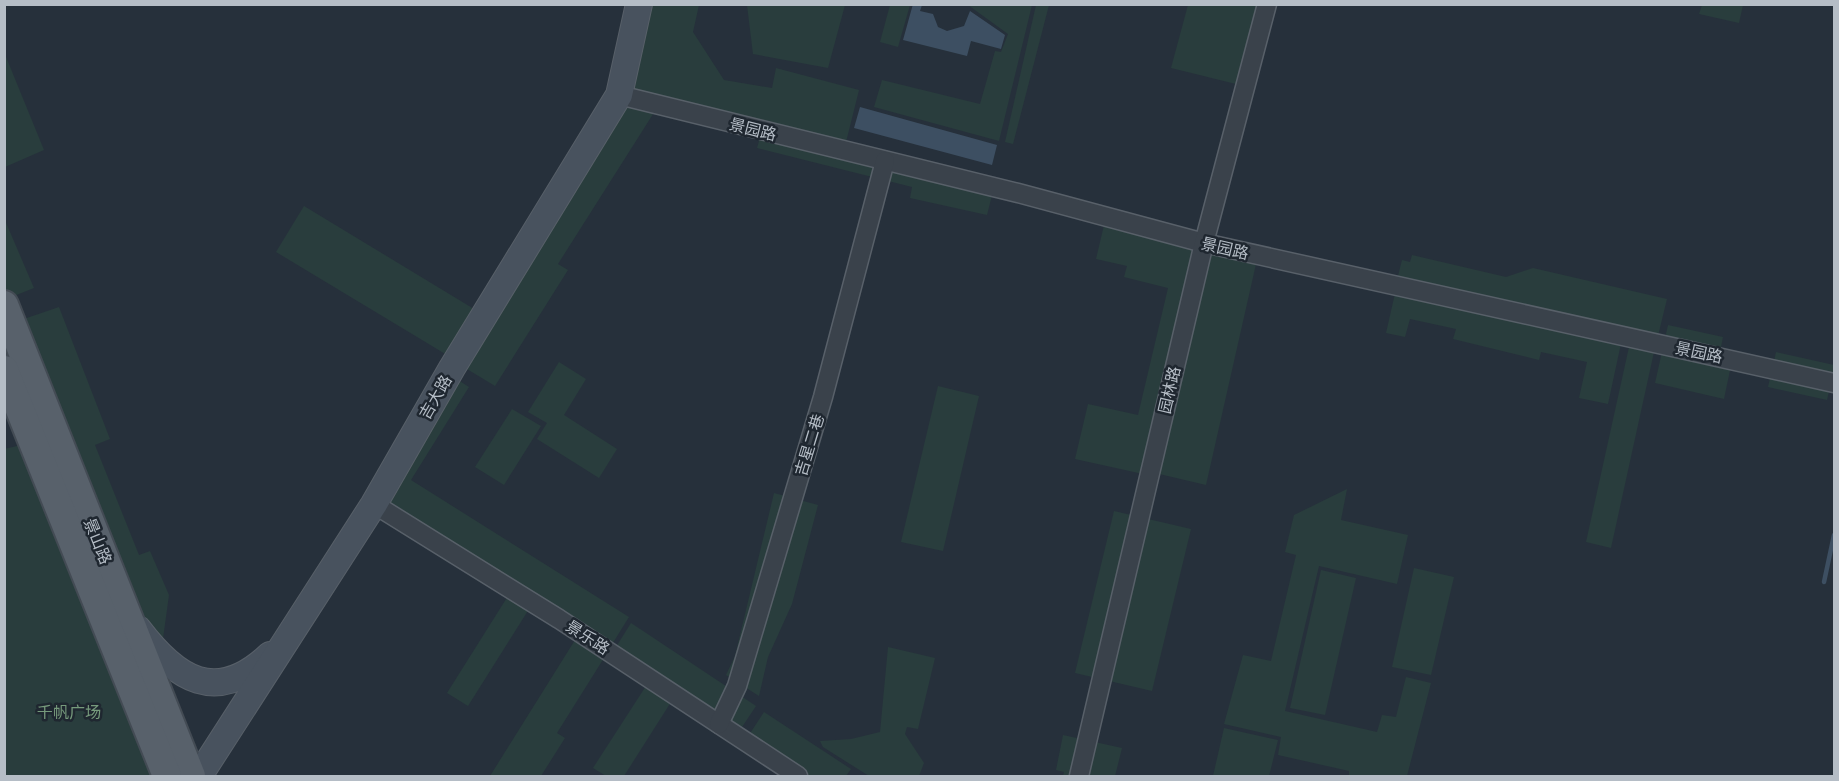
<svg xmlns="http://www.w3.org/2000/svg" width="1839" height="781" font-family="Arial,'Noto Sans SC',sans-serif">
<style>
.green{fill:#293d3d}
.water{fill:#3d4f62}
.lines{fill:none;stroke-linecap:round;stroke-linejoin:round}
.stream{stroke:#3d4f62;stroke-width:4.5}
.street-casing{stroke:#586069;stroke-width:21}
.secondary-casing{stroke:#586069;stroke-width:28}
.primary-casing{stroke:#434b54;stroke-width:32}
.street{stroke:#3a424b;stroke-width:18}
.secondary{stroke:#48525e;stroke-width:26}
.primary{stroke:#58616b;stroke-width:28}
.labels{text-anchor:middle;stroke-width:5;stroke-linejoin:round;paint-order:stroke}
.street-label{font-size:16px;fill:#b5bdc6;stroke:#1f2730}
.park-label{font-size:16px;fill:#769a7c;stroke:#1f2730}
</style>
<rect width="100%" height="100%" fill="#26303b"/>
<g class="green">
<polygon points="643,4 699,5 693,32 724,80 772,88 776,68 859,90 845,146 624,92"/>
<polygon points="747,5 845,5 828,68 753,54"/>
<polygon points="890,5 910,5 898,47 880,42"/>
<polygon points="968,5 1032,5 999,141 874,107 882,80 980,104 995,51 1001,52 1008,34"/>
<polygon points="1036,5 1049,5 1013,144 1005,142"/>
<polygon points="1188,5 1262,5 1240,85 1171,68"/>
<polygon points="1702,5 1743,5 1739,23 1699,14"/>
<polygon points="4,52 44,150 5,167 4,167"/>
<polygon points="621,101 655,111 558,264 568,270 495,386 462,366"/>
<polygon points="761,134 993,191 987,215 910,198 912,187 757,148"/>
<polygon points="304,206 474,309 447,355 276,252"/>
<polygon points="4,218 34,288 9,298 5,287"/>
<polygon points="1105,221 1201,246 1143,474 1075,459 1088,404 1138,415 1168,288 1124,277 1127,266 1096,259"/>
<polygon points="1207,252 1256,264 1206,485 1155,473"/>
<polygon points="1412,255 1506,277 1533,268 1667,299 1657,340 1396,284 1402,260 1410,262"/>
<polygon points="1396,289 1622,339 1608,404 1579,398 1587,362 1541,352 1539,360 1453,339 1456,329 1410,319 1405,337 1386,333"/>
<polygon points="59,307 110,439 95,445 139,555 150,551 169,595 162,646 132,614 15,322"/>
<polygon points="1668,325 1723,337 1720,352 1733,356 1724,399 1655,383"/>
<polygon points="1629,347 1654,352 1611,548 1586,542"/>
<polygon points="1776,352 1834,365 1834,388 1830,387 1827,400 1768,387"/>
<polygon points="559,362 586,379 564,415 617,449 599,478 537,439 547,423 528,412"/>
<polygon points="455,378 469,387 411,480 629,617 611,646 380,501"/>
<polygon points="938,386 979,396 943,551 901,542"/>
<polygon points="512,409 541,426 504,485 475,467"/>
<polygon points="30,443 153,776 5,776 4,449"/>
<polygon points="1347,489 1341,520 1408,535 1397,584 1319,566 1285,711 1377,732 1382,715 1396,717 1406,677 1431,683 1407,776 1349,776 1349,771 1278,755 1281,737 1224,724 1243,655 1271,661 1296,555 1285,552 1294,515"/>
<polygon points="774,493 818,505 792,604 768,657 759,696 726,675 735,656"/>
<polygon points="1114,511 1191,529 1152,691 1075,673"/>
<polygon points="1414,568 1454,577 1431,675 1392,667"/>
<polygon points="1321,570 1356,578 1325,715 1290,708"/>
<polygon points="508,596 529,609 468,706 447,693"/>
<polygon points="631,623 756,706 740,730 616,647"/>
<polygon points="575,640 604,658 557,733 565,738 541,776 490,776"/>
<polygon points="888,647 935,658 918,729 907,727 905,734 924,763 919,776 869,776 823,747 820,741 851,739 880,732"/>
<polygon points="646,686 671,702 624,776 606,776 593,768"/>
<polygon points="764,712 851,769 846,776 805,776 747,738"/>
<polygon points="1224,728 1278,740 1269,776 1213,776"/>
<polygon points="1063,735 1122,748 1115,776 1063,776 1064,772 1056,770"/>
</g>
<g class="water">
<polygon points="913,4 922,5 920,11 933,14 938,27 947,31 964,26 970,11 1005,35 1001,49 971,41 967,56 903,40"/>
<polygon points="860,107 997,145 992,165 854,128"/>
</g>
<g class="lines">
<polyline class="stream" points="1824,582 1834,535"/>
<defs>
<g id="street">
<polyline points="619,95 1018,193 1204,243 1834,383"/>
<polyline points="374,504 559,619 798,776"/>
<polyline points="719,724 737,686 823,397 885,161"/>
<polyline points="1079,776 1204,243 1267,4"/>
</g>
<g id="secondary">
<path d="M138 629C176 679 216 706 270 655"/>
<polyline points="199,776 374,504 452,368 619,95 639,4"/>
</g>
<g id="primary">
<polyline points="4,305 191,776"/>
<polyline points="4,370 167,776"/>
</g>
</defs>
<use href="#street" class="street-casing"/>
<use href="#secondary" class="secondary-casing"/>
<use href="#primary" class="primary-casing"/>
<use href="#street" class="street"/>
<use href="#secondary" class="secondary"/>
<use href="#primary" class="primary"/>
</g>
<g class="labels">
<g class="street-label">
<text transform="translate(753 129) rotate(14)" y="6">景园路</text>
<text transform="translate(1225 248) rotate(13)" y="6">景园路</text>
<text transform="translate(1699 352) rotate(12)" y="6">景园路</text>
<text transform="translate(1169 390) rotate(-77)" y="6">园林路</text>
<text transform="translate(435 397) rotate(-60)" y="6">吉大路</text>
<text transform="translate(809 445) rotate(-73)" y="6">吉星二巷</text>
<text transform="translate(98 541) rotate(68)" y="6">景山路</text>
<text transform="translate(588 637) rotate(33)" y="6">景乐路</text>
</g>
<g class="park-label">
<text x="69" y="718">千帆广场</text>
</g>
</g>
<rect width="1839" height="781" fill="none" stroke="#b5bdc6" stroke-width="12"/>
</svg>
